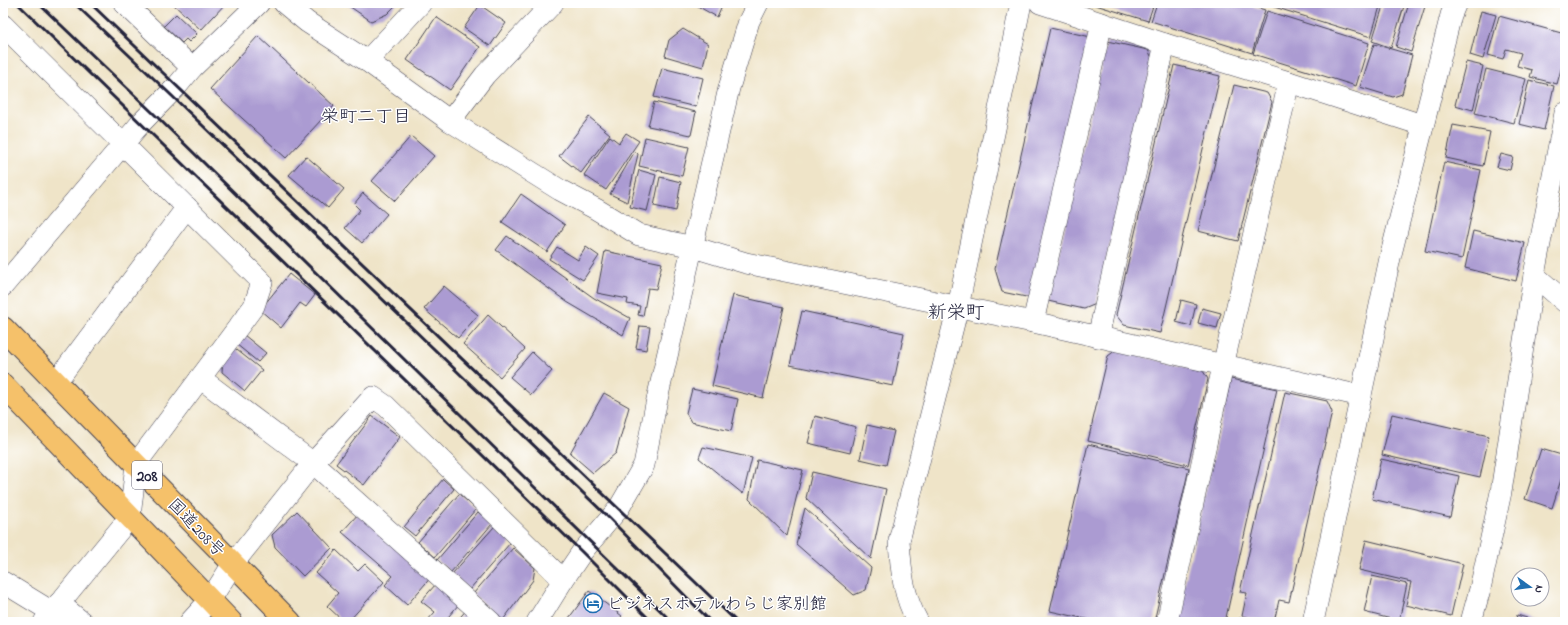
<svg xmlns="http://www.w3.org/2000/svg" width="1568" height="625" font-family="'Indie Flower','Klee One',sans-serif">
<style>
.building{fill:#ab9bd2}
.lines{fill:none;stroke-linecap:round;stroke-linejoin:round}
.street-casing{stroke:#413f50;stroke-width:22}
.highway-casing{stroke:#413f50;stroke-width:24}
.street{stroke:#fff;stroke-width:21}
.highway{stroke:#f5c16b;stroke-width:22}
.rail{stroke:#22223b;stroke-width:3}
.labels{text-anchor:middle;stroke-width:3;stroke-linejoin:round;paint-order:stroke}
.shield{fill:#fff;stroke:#646476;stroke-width:1}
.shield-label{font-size:16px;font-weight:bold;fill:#22223b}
.street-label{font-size:17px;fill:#22223b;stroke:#fff}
.poi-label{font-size:17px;fill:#22223b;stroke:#fff;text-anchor:start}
.neighbourhood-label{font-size:18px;fill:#22223b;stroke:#fff}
.quarter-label{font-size:19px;fill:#22223b;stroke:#fff}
</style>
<rect width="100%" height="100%" fill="#fff"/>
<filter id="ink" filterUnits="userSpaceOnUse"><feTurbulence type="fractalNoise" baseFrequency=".025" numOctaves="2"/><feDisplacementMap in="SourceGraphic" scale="8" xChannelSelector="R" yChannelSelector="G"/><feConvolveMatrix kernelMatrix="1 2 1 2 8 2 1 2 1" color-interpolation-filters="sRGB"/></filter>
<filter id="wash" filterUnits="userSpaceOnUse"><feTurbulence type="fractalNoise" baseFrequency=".012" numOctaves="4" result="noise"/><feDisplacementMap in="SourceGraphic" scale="16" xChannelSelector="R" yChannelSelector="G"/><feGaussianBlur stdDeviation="0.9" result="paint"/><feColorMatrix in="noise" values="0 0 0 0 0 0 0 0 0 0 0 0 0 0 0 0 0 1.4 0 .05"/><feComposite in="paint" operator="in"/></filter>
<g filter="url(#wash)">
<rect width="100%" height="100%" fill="#efe4c8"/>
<g id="blocks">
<g class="building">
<polygon points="172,3 226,3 201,30"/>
<polygon points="346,3 398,3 387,14 371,21 346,4"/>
<polygon points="692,3 723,3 717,17"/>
<polygon points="1089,3 1154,3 1148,21"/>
<polygon points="1157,3 1242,3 1265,10 1252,53 1151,21"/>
<polygon points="1272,3 1381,3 1371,37 1271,6"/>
<polygon points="1384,3 1405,3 1391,48 1372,41"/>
<polygon points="1409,3 1426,3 1411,52 1396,47"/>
<polygon points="480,5 506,23 490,46 464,28"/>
<polygon points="1267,11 1369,43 1356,86 1253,54"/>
<polygon points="1481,11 1496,15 1483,59 1470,55"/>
<polygon points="176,14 197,34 189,42 186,39 182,43 164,26"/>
<polygon points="1499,16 1565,34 1565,55 1557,84 1530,77 1532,70 1517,66 1521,53 1506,49 1503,59 1488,55"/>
<polygon points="436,17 480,47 450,90 407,60"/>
<polygon points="1050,28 1091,37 1031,298 1002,292 995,269"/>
<polygon points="683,29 708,44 703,67 665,56 669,40"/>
<polygon points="258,36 334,106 286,158 210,89"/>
<polygon points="1107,41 1148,50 1153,60 1096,304 1084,309 1048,301"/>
<polygon points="1374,44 1412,55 1402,94 1393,97 1360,87"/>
<polygon points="1466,62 1483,66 1473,110 1455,105"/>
<polygon points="1174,65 1220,76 1160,333 1124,325 1116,315"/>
<polygon points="662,68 703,78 696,107 654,97"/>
<polygon points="1486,69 1526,79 1514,123 1475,113"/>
<polygon points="1529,80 1554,86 1544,130 1519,124"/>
<polygon points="1234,85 1267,93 1272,102 1238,241 1198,231"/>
<polygon points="654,102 696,112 691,135 648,126"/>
<polygon points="589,117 610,134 581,173 559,156"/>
<polygon points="1453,125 1490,132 1483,166 1446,158"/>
<polygon points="626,133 639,141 606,190 584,175 610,136 619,143"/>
<polygon points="411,136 434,156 395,201 372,181"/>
<polygon points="645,137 689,147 682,176 639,166"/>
<polygon points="635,151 638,154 627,202 610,194"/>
<polygon points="1501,154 1513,157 1510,170 1497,167"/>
<polygon points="306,156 344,189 328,208 289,175"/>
<polygon points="1444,162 1481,170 1462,259 1425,251"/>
<polygon points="639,170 656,175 647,211 630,207"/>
<polygon points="660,177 681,182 676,211 654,206"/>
<polygon points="363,193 387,214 362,243 345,228 360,210 354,204"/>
<polygon points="521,194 565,225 547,252 502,222"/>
<polygon points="1473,231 1525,243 1516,281 1465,268"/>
<polygon points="507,236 594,298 630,318 623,335 567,302 496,250"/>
<polygon points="557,247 578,260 586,247 599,256 583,280 549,259"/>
<polygon points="605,251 662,263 656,289 648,288 643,316 638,315 640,306 627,304 628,299 597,293"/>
<polygon points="289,274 315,295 306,307 300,303 281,328 260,310"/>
<polygon points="444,286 478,315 458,338 424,309"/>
<polygon points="733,295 784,307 763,398 712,386"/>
<polygon points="1181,300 1196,304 1191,326 1176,322"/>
<polygon points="1202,308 1221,313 1217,328 1198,323"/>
<polygon points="802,311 904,333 893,386 790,365"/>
<polygon points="488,315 525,349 500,377 463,344"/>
<polygon points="640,326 650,327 646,350 636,348"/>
<polygon points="244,335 266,353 258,362 236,344"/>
<polygon points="232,346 262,370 245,391 222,372 223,358"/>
<polygon points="1116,350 1203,371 1208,379 1188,465 1088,441 1108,356"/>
<polygon points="532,352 552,371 531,395 510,377"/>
<polygon points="1231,379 1277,389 1225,622 1176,622"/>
<polygon points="692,389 738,399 731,431 691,422 686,413"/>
<polygon points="1285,392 1327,401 1332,412 1289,602 1279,600 1274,622 1268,622 1242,616 1247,593 1240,592"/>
<polygon points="604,393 629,407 616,453 593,473 570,453"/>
<polygon points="1392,414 1489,436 1480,477 1382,455"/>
<polygon points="372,416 400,437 364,485 336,464"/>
<polygon points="815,416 856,427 850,453 808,443"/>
<polygon points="867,425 894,431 886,465 860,459"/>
<polygon points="1088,444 1189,468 1154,622 1100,622 1050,611"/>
<polygon points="703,447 752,458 743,494 699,458"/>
<polygon points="1541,449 1565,456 1565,467 1552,508 1525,499"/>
<polygon points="1381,459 1459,476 1450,517 1372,499"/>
<polygon points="757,460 803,470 787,536 749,499"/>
<polygon points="812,472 886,489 871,559 806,498"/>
<polygon points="443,479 454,489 415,536 404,527"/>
<polygon points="459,494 476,509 435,557 418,542"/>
<polygon points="805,508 871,568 866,590 854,595 796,544"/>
<polygon points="297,511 332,548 303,576 275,547 272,535"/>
<polygon points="478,512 492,524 451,572 437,560"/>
<polygon points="359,513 432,576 407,605 385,585 393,576 342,532"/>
<polygon points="494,527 511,542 469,590 452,574"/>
<polygon points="1366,540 1463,564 1451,616 1406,605 1411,582 1359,570"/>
<polygon points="513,548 535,568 533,580 503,620 473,594"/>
<polygon points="336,550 358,571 365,564 384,582 348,622 344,622 327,606 338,593 316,573"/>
<polygon points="1372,576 1407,584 1399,621 1364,612"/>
<polygon points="436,584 459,604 444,622 426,622 435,612 421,601"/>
<polygon points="589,591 622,616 617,622 566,622"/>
<polygon points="468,608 483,622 456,622"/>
<polygon points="1517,615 1540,622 1515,622"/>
<polygon points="1239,618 1255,621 1255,622 1238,622"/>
</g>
</g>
</g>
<g filter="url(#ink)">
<use href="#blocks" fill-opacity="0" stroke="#413f50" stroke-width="1"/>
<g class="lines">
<defs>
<g id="street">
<polyline points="124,3 192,68"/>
<polyline points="284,3 307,22 367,61 450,121 560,190 596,209 639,235 693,247 746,263 1033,322 1361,396"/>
<polyline points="1040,3 1165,44 1289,82 1422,125"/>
<polyline points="3,25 262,282 254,306 136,464 130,517 44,622"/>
<polyline points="367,61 421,3"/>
<polyline points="450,121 485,75 553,3"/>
<polyline points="1534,275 1565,302"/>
<polyline points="3,286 141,123 177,86 192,68 259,3"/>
<polyline points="1033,322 1102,23"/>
<polyline points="1098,337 1165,44"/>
<polyline points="200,378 313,463 491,622"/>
<polyline points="56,382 187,207"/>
<polyline points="3,582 52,612"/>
<polyline points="59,603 82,622"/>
<polyline points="190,622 210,600 233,564 313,463 373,397 386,406 563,580"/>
<polyline points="537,622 563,580 582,552 619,508 644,465 656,404 729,88 749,21 758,3"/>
<path d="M918 622C903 596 901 570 899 541L958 307 1021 3"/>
<polyline points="1167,622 1223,366 1289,82"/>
<polyline points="1313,622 1390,258 1451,15 1456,3"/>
<polyline points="1471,622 1480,589 1501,492 1534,275 1565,113"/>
</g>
<g id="highway">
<polyline points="3,328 290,622"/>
<polyline points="3,385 231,622"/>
</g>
</defs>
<use href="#street" class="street-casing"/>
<use href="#highway" class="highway-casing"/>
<use href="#street" class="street"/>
<use href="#highway" class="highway"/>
<g class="rail">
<polyline points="17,3 582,552 652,622"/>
<polyline points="38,3 152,112 672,622"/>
<polyline points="74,3 170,94 610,519 711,622"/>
<polyline points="90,3 737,622"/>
</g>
</g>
</g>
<defs>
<symbol id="hotel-ring" viewBox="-11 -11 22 22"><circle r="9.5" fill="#fff" stroke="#1f6fb2" stroke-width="1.5"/><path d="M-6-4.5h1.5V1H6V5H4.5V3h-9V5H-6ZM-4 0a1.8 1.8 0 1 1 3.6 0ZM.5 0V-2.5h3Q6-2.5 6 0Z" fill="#1f6fb2"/></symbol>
</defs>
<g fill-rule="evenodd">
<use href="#hotel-ring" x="582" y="592" width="22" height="22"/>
</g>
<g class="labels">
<rect class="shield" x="132" y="461" width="30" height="28" rx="3"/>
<g class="shield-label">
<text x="147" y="481">208</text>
</g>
<g class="street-label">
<text transform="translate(197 527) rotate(46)" y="6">国道208号</text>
</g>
<g class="poi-label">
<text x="607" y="609">ビジネスホテルわらじ家別館</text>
</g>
<g class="neighbourhood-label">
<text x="366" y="122">栄町二丁目</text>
</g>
<g class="quarter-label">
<text x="956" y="318">新栄町</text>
</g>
</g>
<rect width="1568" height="625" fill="none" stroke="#fff" stroke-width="16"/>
<g transform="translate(1530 587) rotate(104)"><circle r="19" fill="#ffffff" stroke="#a7a7b1"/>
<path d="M0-3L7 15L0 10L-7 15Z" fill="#1f6fb2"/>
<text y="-6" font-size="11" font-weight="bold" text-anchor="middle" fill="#22223b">N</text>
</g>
</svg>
